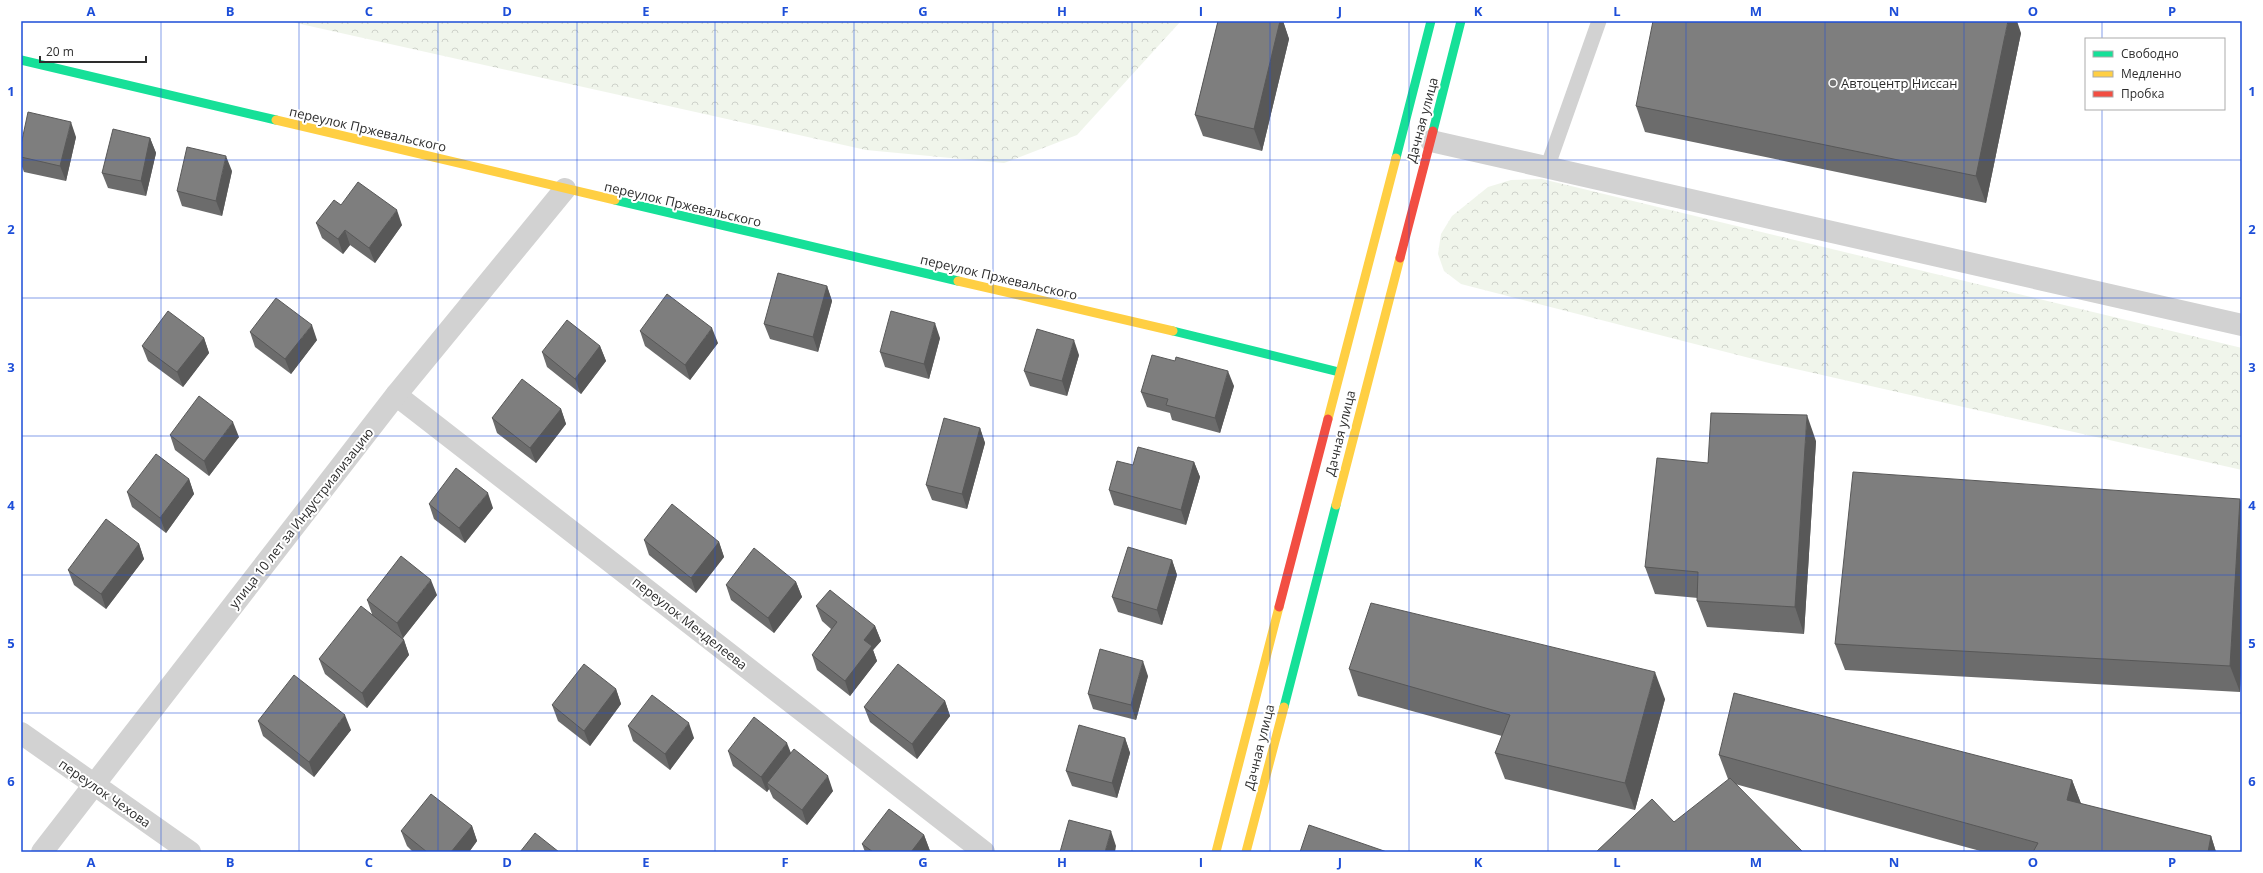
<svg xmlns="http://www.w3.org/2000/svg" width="2263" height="873" font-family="'Open Sans',sans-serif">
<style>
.forest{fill:url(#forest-crowns)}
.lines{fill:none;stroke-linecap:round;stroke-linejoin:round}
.lane{stroke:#d2d2d2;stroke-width:15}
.street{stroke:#d2d2d2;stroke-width:22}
.fast{stroke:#16e098;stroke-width:9}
.slow{stroke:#ffcf43;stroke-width:9}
.jam{stroke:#f24e42;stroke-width:9}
.wall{fill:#6c6c6c}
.shaded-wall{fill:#585858}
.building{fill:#7e7e7e;stroke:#585858}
.grid{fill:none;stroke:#1d4ed8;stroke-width:1;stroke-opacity:0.55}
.poi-dot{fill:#767676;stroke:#fff;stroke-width:1.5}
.labels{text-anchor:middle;stroke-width:4;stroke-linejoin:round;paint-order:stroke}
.poi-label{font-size:13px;fill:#2d2d2d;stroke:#fff;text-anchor:start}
.street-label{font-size:13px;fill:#2d2d2d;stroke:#fff}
.neatline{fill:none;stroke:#1d4ed8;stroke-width:1.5}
.grid-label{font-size:13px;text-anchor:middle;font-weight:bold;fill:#1d4ed8}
</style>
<defs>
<pattern id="forest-crowns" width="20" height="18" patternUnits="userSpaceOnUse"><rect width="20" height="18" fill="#f0f5eb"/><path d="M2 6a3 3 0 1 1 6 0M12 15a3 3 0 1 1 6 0" fill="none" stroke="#ced2ca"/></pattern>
</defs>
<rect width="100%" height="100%" fill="#fff"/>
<g class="forest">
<polygon points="287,21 1181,21 1077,135 1004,163 866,150"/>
<polygon points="1542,179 2242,348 2242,470 1769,363 1461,284 1444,271 1438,254 1441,234 1452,216 1488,187 1511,180"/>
</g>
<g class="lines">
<polyline class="lane" points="1547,168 1599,21"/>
<g class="street">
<polyline points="1431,141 2242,325"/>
<polyline points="396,395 984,852"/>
<polyline points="21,733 190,852"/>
<polyline points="42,852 396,395 565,189"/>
</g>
<g class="fast">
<polyline points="21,60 276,120"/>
<polyline points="1433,131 1461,21"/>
<polyline points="1396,158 1431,21"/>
<polyline points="615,200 958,281"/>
<polyline points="1173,331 1339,372"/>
<polyline points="1284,707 1336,505"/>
</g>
<g class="slow">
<polyline points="276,120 615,200"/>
<polyline points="958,281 1173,331"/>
<polyline points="1328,419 1396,158"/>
<polyline points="1336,505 1400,258"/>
<polyline points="1216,852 1279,607"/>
<polyline points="1246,852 1284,707"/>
</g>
<g class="jam">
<polyline points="1400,258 1433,131"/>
<polyline points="1279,607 1328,419"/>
</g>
</g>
<g class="wall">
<polygon points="1218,21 1283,21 1289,39 1262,151 1203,136 1195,115"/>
<polygon points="2021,33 1986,203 1645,132 1636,106"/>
<polygon points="76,137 66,181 24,172 21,164 21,145"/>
<polygon points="150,138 156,153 146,196 108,188 102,173"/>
<polygon points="232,171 222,216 182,206 177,191"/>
<polygon points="341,205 402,225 375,263 350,245 343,254 322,238 316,223"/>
<polygon points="827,286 832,301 818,352 770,339 764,324"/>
<polygon points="640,331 718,343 690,380 645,346"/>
<polygon points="250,332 317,340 291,374 255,347"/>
<polygon points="204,338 209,353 183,387 148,361 142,346"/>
<polygon points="940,338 929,379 885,367 880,352"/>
<polygon points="600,346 606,361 581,394 547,367 542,352"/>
<polygon points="1079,355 1067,396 1030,386 1024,371"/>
<polygon points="1175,361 1234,386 1220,433 1172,420 1170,413 1147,407 1141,392"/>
<polygon points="561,409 566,424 536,463 497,433 492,418"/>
<polygon points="980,428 985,443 967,509 932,500 926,485"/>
<polygon points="170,435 239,437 209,476 175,450"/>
<polygon points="1816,441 1804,634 1707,627 1697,601 1698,598 1655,594 1645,567 1708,463"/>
<polygon points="1194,462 1200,477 1186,525 1114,505 1109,490 1133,465"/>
<polygon points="189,479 194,494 166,533 132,507 127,492"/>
<polygon points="2240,499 2242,506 2242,654 2240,692 1845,670 1835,644"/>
<polygon points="429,504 493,508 465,543 434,519"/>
<polygon points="644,540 719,542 724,557 696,593 649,555"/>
<polygon points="139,544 144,559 106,609 74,585 68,570"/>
<polygon points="1172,560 1177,575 1162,625 1118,612 1112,597"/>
<polygon points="796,582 802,597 774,633 731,600 726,585"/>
<polygon points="437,595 403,638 404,640 409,655 367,708 325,674 319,659 372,614 367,600"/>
<polygon points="816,606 875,626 881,641 873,650 877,661 850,696 817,670 812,655 831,629 822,621"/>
<polygon points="1349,669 1665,699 1635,810 1505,779 1495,753 1502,736 1358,696"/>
<polygon points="1148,676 1136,720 1093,709 1088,694"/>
<polygon points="616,689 621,704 590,746 558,721 552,705"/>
<polygon points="945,701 950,716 917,759 870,722 864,707"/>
<polygon points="258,721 351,730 314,777 263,736"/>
<polygon points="628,726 694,738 670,770 633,741"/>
<polygon points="1125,738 1130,753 1117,798 1072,786 1066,771"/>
<polygon points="728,751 791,753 833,791 807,825 773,798 769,789 767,792 733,766"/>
<polygon points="1719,755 2072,780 2081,804 2211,836 2216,852 1984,852 1735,784 1728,779"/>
<polygon points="472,826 477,841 469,852 413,852 407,846 401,831"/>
<polygon points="924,835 930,851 928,852 865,852 862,844"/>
</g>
<g class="shaded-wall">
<polygon points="1280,21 1283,21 1289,39 1262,151 1254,129"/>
<polygon points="2008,21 2017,21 2021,33 1986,203 1976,176"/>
<polygon points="71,122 76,137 66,181 60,166"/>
<polygon points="150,138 156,153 146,196 141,181"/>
<polygon points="226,156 232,171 222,216 216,201"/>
<polygon points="397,210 402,225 375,263 369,248"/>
<polygon points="345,230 350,245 343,254 338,239"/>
<polygon points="827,286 832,301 818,352 813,337"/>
<polygon points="935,323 940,338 929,379 924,364"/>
<polygon points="312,325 317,340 291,374 285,359"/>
<polygon points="712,328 718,343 690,380 685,365"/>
<polygon points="204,338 209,353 183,387 177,372"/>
<polygon points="1074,340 1079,355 1067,396 1062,381"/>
<polygon points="600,346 606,361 581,394 575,379"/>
<polygon points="1228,371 1234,386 1220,433 1215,418"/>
<polygon points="561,409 566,424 536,463 530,448"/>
<polygon points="1807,415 1816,441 1804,634 1795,607"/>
<polygon points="233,422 239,437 209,476 204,461"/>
<polygon points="980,428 985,443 967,509 962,494"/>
<polygon points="1194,462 1200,477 1186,525 1181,510"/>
<polygon points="189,479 194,494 166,533 160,518"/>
<polygon points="488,493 493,508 465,543 459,528"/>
<polygon points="2240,499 2242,506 2242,654 2240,692 2230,666"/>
<polygon points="719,542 724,557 696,593 691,578"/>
<polygon points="139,544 144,559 106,609 101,594"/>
<polygon points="1172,560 1177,575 1162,625 1157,610"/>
<polygon points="431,580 437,595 403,638 397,623"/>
<polygon points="796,582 802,597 774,633 768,618"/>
<polygon points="875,626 881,641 873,650 877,661 850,696 845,681 864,640"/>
<polygon points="404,640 409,655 367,708 362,693"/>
<polygon points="1143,661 1148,676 1136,720 1131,705"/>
<polygon points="1655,672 1665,699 1635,810 1625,783"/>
<polygon points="616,689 621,704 590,746 584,731"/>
<polygon points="945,701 950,716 917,759 912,744"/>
<polygon points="345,715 351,730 314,777 309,762"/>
<polygon points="689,723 694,738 670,770 665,754"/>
<polygon points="1125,738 1130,753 1117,798 1112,783"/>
<polygon points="787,743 793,758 767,783 769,789 767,792 761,777"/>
<polygon points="828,776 833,791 807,825 802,810"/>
<polygon points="2072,780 2082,806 2067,800"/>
<polygon points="472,826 477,841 469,852 451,852"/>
<polygon points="1111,831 1116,846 1115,852 1105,852"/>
<polygon points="924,835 930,851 928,852 911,852"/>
<polygon points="2211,836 2216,852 2208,852"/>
</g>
<g class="building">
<polygon points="1218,21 1280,21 1254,129 1195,115"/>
<polygon points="1653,21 2008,21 1976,176 1636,106"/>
<polygon points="28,112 71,122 60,166 21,157 21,145"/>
<polygon points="113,129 150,138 141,181 102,173"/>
<polygon points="187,147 226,156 216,201 177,191"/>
<polygon points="358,182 397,210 369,248 345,230 338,239 316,223 334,200 341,205"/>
<polygon points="778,273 827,286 813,337 764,324"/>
<polygon points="667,294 712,328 685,365 640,331"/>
<polygon points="276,298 312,325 285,359 250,332"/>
<polygon points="168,311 204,338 177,372 142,346"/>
<polygon points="891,311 935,323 924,364 880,352"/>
<polygon points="567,320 600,346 575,379 542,352"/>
<polygon points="1037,329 1074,340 1062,381 1024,371"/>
<polygon points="1152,355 1175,361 1176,357 1228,371 1215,418 1166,405 1168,399 1141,392"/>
<polygon points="522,379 561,409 530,448 492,418"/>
<polygon points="199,396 233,422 204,461 170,435"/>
<polygon points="1711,413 1807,415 1795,607 1697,601 1698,572 1645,567 1657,458 1708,463"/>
<polygon points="944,418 980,428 962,494 926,485"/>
<polygon points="1138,447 1194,462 1181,510 1109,490 1117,461 1133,465"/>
<polygon points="156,454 189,479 160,518 127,492"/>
<polygon points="456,468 488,493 459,528 429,504"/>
<polygon points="1853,472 2240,499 2230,666 1835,644"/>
<polygon points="672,504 719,542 691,578 644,540"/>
<polygon points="106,519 139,544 101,594 68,570"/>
<polygon points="1128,547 1172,560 1157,610 1112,597"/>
<polygon points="754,548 796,582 768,618 726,585"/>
<polygon points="401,556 431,580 397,623 367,600"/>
<polygon points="830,590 875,626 864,640 872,646 845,681 812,655 837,622 816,606"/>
<polygon points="1371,603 1655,672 1625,783 1495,753 1510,715 1349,669"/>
<polygon points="361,606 404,640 362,693 319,659"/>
<polygon points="1100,649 1143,661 1131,705 1088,694"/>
<polygon points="584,664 616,689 584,731 552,705"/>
<polygon points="898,664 945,701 912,744 864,707"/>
<polygon points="294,675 345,715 309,762 258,721"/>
<polygon points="1734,693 2072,780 2067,800 2211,836 2208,852 2033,852 2038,843 1719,755"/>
<polygon points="652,695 689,723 665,754 628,726"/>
<polygon points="754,717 787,743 761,777 728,751"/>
<polygon points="1079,725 1125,738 1112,783 1066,771"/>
<polygon points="794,749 828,776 802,810 767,783"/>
<polygon points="1730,778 1803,852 1596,852 1652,799 1674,822"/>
<polygon points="431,794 472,826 451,852 427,852 401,831"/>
<polygon points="889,809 924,835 911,852 873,852 862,844"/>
<polygon points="1069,820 1111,831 1105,852 1060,852"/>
<polygon points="1309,825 1387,852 1300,852"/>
<polygon points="535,833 559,852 520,852"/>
</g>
<path class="grid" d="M161 21V852M299 21V852M438 21V852M577 21V852M715 21V852M854 21V852M993 21V852M1132 21V852M1270 21V852M1409 21V852M1548 21V852M1686 21V852M1825 21V852M1964 21V852M2102 21V39M2102 109V852M21 160H2242M21 298H2242M21 436H2242M21 575H2242M21 713H2242"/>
<circle class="poi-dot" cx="1833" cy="83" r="4"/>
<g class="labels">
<g class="poi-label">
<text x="1841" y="88">Автоцентр Ниссан</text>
</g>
<g class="street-label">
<text transform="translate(1422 120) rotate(-75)" y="5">Дачная улица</text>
<text transform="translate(368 129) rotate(13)" y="5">переулок Пржевальского</text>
<text transform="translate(683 204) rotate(13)" y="5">переулок Пржевальского</text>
<text transform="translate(999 277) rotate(13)" y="5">переулок Пржевальского</text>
<text transform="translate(1340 433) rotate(-76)" y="5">Дачная улица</text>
<text transform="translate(301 518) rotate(-52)" y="5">улица 10 лет за Индустриализацию</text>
<text transform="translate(690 623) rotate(38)" y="5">переулок Менделеева</text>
<text transform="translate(1259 747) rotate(-76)" y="5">Дачная улица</text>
<text transform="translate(105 793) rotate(35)" y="5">переулок Чехова</text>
</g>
</g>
<rect width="2263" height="873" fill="none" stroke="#ffffff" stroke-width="44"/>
<rect x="2085" y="38" width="140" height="72" fill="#ffffff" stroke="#ababab"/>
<rect x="2093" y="51" width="20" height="6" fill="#16e098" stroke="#ababab"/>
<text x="2121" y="58" font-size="12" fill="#2d2d2d">Свободно</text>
<rect x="2093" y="71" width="20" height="6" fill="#ffcf43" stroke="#ababab"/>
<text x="2121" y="78" font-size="12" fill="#2d2d2d">Медленно</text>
<rect x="2093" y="91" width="20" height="6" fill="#f24e42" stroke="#ababab"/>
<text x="2121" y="98" font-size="12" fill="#2d2d2d">Пробка</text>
<path d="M40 56v6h106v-6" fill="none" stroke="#2d2d2d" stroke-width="2"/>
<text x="46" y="56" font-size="12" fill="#2d2d2d" stroke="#ffffff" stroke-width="3" paint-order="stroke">20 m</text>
<rect x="22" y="22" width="2219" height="829" class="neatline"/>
<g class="grid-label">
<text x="91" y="16">A</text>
<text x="230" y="16">B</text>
<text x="369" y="16">C</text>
<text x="507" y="16">D</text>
<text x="646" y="16">E</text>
<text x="785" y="16">F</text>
<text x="923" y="16">G</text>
<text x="1062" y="16">H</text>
<text x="1201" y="16">I</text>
<text x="1340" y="16">J</text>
<text x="1478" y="16">K</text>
<text x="1617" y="16">L</text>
<text x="1756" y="16">M</text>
<text x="1894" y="16">N</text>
<text x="2033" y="16">O</text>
<text x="2172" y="16">P</text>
<text x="11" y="96">1</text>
<text x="2252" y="96">1</text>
<text x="11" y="234">2</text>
<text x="2252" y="234">2</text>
<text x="11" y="372">3</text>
<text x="2252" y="372">3</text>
<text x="11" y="510">4</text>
<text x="2252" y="510">4</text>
<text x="11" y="648">5</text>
<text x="2252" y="648">5</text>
<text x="11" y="786">6</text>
<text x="2252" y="786">6</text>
<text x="91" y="867">A</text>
<text x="230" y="867">B</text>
<text x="369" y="867">C</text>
<text x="507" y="867">D</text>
<text x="646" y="867">E</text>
<text x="785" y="867">F</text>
<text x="923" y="867">G</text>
<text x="1062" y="867">H</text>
<text x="1201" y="867">I</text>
<text x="1340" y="867">J</text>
<text x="1478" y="867">K</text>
<text x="1617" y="867">L</text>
<text x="1756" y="867">M</text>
<text x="1894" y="867">N</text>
<text x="2033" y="867">O</text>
<text x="2172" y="867">P</text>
</g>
</svg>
